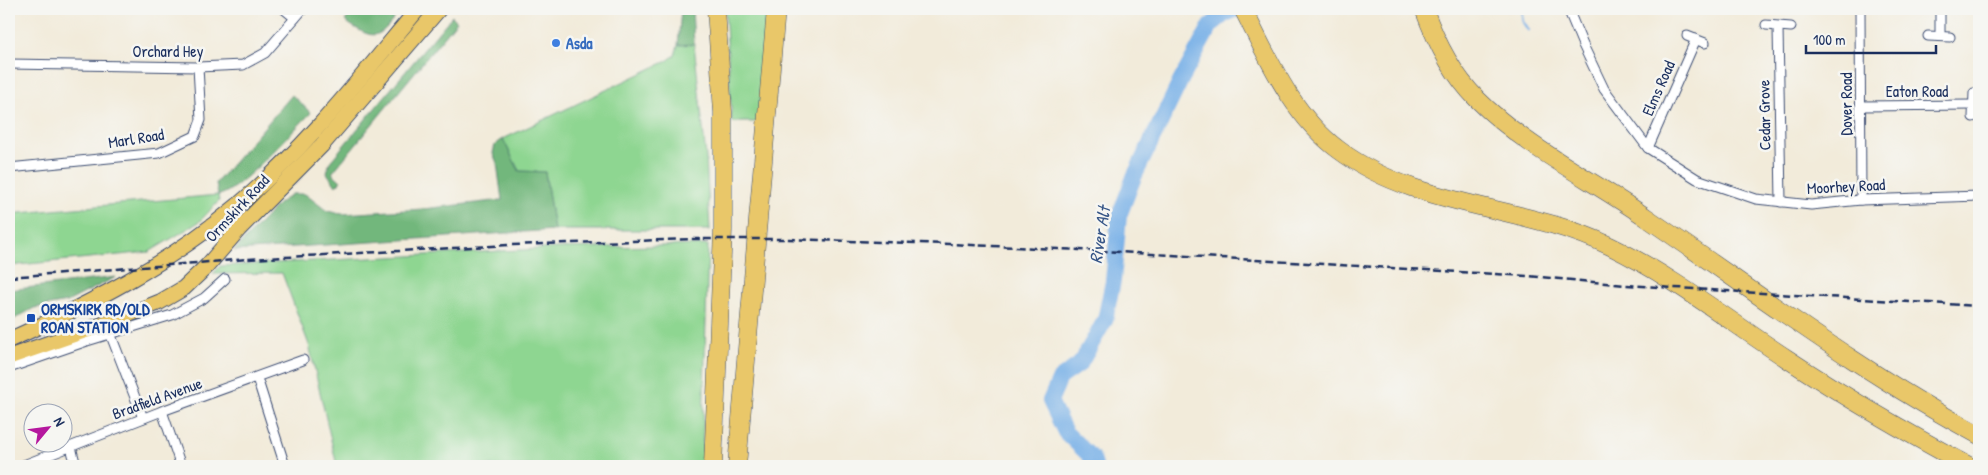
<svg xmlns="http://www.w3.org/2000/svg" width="1988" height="475" font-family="'Patrick Hand',sans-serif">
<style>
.green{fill:#8ed691;stroke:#548278}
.forest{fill:#72b77b;stroke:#46736c}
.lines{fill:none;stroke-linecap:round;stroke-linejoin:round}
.stream{stroke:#78b0e7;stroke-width:2.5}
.river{stroke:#78b0e7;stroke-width:16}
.minor-casing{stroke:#3b4b71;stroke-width:11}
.trunk-casing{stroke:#3b4b71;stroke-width:17}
.motorway-casing{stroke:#3b4b71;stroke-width:19}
.minor{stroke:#fff;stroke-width:9}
.trunk{stroke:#e9c769;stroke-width:15}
.motorway{stroke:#e9c769;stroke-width:18}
.rail{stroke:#1b2f5e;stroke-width:2.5;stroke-dasharray:8 4;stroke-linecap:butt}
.shop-dot{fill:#3f7fe0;stroke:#f6f6f2;stroke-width:2}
.transit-dot{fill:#1a4fb4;stroke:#f6f6f2;stroke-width:2}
.labels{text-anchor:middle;stroke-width:5;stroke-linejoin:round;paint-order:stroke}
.shop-label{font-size:16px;font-weight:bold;fill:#366cbe;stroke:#f6f6f2;text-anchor:start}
.street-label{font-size:16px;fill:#1b2f5e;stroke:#f6f6f2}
.transit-label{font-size:16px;font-weight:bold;fill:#164399;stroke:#f6f6f2;text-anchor:start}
.water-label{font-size:18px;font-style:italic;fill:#375687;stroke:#f6f6f2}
</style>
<rect width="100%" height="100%" fill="#f6f6f2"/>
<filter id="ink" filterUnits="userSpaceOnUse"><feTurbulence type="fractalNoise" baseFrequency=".02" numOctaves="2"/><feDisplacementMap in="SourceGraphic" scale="10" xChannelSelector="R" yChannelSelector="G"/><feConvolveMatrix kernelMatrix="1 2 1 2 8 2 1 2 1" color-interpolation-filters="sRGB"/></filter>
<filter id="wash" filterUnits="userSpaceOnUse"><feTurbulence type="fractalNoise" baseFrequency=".0096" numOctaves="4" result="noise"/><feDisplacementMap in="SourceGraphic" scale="20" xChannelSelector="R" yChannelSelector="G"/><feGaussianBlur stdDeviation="1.12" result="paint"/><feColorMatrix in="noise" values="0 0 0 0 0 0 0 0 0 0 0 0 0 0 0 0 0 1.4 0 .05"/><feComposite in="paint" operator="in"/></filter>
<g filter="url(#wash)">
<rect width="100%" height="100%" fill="#f2ebda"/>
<g class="green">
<polygon points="725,9 769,9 758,122 732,122"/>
<polygon points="694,44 706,157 710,230 554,230 545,172 519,171 503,139 667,61 675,55 678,45"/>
<polygon points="218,195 219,201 199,222 149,252 9,266 9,214"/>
<polygon points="708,245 702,466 337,466 309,345 282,273 213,274 220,266 558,248"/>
</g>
<g class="forest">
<path d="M354 9H402C379 37 378 44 345 21Z"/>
<polygon points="681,9 692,9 694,44 678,45"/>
<polygon points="452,16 457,21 332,173 341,181 336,186 327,173 329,163"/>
<path d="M292 95 311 113C295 128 236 195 218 195L216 183Z"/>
<polygon points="503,139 519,171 545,172 554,230 234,251 278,204 292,194 305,194 327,211 342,214 423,209 502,200 497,163 493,153 495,145"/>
<polygon points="116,277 67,302 34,308 9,322 9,290"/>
</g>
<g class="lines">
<polyline class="stream" points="1521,9 1523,22 1528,30"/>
<polyline class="river" points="1095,466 1093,459 1065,432 1050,401 1060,378 1080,364 1105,320 1113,281 1119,216 1134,177 1181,80 1211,25 1225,14 1237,9"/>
</g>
</g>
<g filter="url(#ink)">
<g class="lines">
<defs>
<g id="minor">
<polyline points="284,9 295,18"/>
<polyline points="1568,9 1583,45 1604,89 1648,148 1697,179 1756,199 1811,205 1861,200 1979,196"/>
<polyline points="1860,9 1861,200"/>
<polyline points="1940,9 1940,35"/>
<polyline points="1766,25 1791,27"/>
<polyline points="1778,27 1781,202"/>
<polyline points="1687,36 1705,43"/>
<polyline points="1928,36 1950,37"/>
<polyline points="9,64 198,67 243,65 265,53 303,9"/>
<polyline points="1861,106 1973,105"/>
<polyline points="1973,117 1974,93"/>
<polyline points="1648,148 1696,39"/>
<polyline points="9,168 159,153 195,136 201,120 198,67"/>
<polyline points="110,333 143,418"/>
<polyline points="9,368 87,341 172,315 204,298 225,279"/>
<polyline points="257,378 285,466"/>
<polyline points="162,411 181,466"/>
<polyline points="71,447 76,466"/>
<polyline points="21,466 162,411 303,360"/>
</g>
<g id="trunk">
<path d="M9 340C90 304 168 264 237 206 305 149 361 77 418 9"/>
<polyline points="9,357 110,322 160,302 184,288 207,266 239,229 322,145 439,9"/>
</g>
<g id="motorway">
<path d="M1243 9C1269 60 1292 115 1339 150 1418 209 1523 204 1610 246 1672 276 1728 320 1786 358 1845 397 1907 433 1969 466"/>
<path d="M1424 9C1436 42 1452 74 1477 99 1526 148 1591 179 1647 218 1756 292 1862 373 1979 435"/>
<polyline points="713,466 723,230 723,112 716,9"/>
<polyline points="737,466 776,9"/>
</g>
</defs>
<use href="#minor" class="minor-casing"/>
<use href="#trunk" class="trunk-casing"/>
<use href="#motorway" class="motorway-casing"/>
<use href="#minor" class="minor"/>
<use href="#trunk" class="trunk"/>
<use href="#motorway" class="motorway"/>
<polyline class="rail" points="9,277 249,259 510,245 694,239 784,239 949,244 1102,251 1528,276 1626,285 1979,306"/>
</g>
</g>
<circle class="shop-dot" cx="556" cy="43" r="5"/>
<rect class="transit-dot" x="26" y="313" width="10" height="10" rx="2.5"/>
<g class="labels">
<g class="shop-label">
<text x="566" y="49">Asda</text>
</g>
<g class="street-label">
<text x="168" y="57">Orchard Hey</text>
<text transform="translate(1658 88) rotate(-66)" y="6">Elms Road</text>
<text x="1917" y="97">Eaton Road</text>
<text transform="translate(1846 104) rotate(-90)" y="6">Dover Road</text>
<text transform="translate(1764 115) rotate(-91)" y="6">Cedar Grove</text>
<text transform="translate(136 138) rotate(-9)" y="6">Marl Road</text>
<text transform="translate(1846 186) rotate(-3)" y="6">Moorhey Road</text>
<text transform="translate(237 208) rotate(-47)" y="6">Ormskirk Road</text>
<text transform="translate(157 398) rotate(-20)" y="6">Bradfield Avenue</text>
</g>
<g class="transit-label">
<text x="41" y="315">ORMSKIRK RD/OLD<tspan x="41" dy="18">ROAN STATION</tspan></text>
</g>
<g class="water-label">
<text transform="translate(1100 235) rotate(-81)" y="6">River Alt</text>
</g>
</g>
<rect width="1988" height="475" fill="none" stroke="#f6f6f2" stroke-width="30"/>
<g transform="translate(48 428) rotate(61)"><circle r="24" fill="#f6f6f2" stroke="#9ea6b7"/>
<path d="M0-4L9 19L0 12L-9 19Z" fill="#b5179e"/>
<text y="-8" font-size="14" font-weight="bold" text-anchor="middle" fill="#1b2f5e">N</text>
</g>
<path d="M1806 45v8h130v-8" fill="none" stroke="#1b2f5e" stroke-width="2.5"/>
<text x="1813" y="45" font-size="15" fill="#1b2f5e" stroke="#f6f6f2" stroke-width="4" paint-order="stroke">100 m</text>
</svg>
